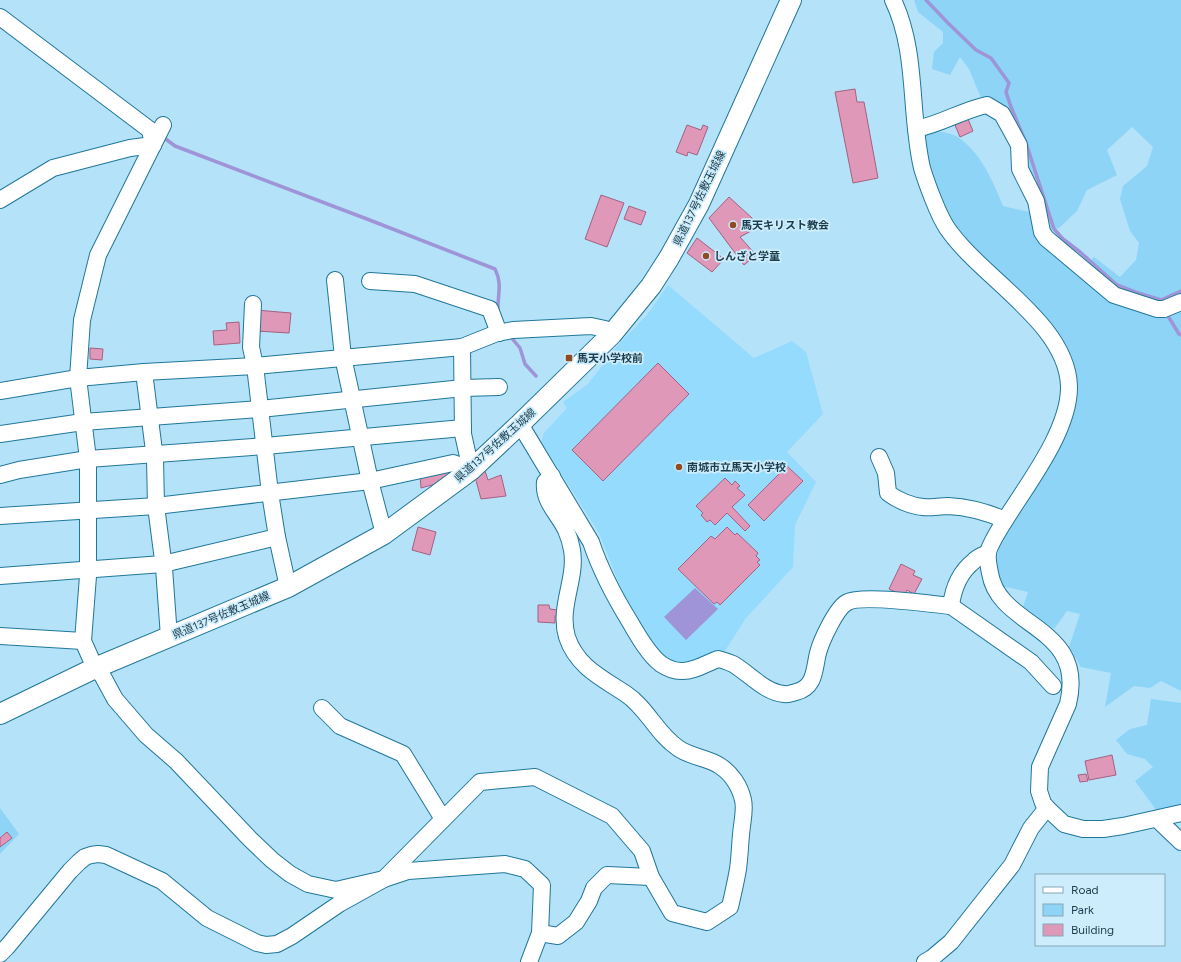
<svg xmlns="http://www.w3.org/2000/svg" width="1181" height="962" font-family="Figtree,'Noto Sans JP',sans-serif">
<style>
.built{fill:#95dbfe}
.green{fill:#8ed4f7}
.water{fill:#9e94d7}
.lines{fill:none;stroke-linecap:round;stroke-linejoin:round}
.stream{stroke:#9e94d7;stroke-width:3.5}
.building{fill:#e098b9;stroke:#a46181}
.minor-casing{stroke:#20779a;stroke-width:18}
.major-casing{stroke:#20779a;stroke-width:22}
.minor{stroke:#fff;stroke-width:16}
.major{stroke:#fff;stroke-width:20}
.poi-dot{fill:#904c20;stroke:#ceedfc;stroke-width:1.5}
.labels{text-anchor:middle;stroke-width:3.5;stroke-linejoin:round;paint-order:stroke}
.street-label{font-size:11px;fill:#1a3c4c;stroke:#ceedfc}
.poi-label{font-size:11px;font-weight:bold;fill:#1a3c4c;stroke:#ceedfc;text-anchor:start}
</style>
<rect width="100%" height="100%" fill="#b4e2f9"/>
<polygon class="built" points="668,285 754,358 792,341 806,352 823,414 787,452 816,482 795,525 793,567 746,618 723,654 690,666 674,663 660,654 645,633 628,607 599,533 541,442 544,433 567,408 563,402 588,384 617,346 647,315"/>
<g class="green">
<polygon points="914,0 1181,0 1181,297 1159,304 1119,291 1087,265 1094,257 1120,277 1136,260 1139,243 1130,231 1120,199 1123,186 1147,166 1153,147 1132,127 1107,150 1117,175 1087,190 1077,211 1059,228 1045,231 997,103 981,98 969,69 960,57 950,75 932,69 934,52 943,43 943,32 918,12"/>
<path d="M934 130C941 132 951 133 958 137 981 153 993 181 1003 206L1034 213 1113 298 1181 306V691L1161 681 1150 688 1134 686 1105 707 1111 673 1081 667 1069 647 1080 614 1067 611 1054 629 1023 607 1028 592 1002 586 994 570 1001 537 1022 501 1032 495 1050 456 1069 358 962 235 945 212 935 190 921 133Z"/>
<polygon points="1151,699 1181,703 1181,806 1157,811 1135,781 1153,767 1145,759 1127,754 1116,740 1130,729 1147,725"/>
<polygon points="0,808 19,834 0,854"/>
</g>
<polygon class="water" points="695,588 718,609 686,640 664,617"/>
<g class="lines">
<g class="stream">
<polyline points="926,0 949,24 976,50 991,58 1009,83 1006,92 1011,107 1026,143 1054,229 1063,239 1080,252 1117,285 1135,292 1161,300 1181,291"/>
<path d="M163 137 175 146 367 219 495 269C503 285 497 295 498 312"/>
<polyline points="1168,316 1179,334 1181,335"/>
<polyline points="510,336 520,348 525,364 536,376"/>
</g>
</g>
<g class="building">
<polygon points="855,89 857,102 864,102 878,178 853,183 835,92"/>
<polygon points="968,119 973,131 960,137 955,125"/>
<polygon points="687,125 701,130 703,125 708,127 697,155 688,152 687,156 676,152"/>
<polygon points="601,195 624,203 607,247 585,239"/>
<polygon points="729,197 752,218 751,231 740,237 756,255 744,265 709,218"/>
<polygon points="629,206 646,212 641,225 624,219"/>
<polygon points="697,238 724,259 712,272 687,253"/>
<polygon points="256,310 291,313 289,333 256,331"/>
<polygon points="239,322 240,343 214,345 213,331 227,330 226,323"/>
<polygon points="90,348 103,349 102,360 90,359"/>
<polygon points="658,363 689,394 603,481 572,450"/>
<polygon points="787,466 803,481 764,521 748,505"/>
<polygon points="451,470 449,476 439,483 421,488 420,475"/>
<polygon points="485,471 488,480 501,475 506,496 481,499 474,473"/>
<polygon points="725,478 732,485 735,481 740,486 737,488 745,495 732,507 750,526 745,531 727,513 715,525 710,520 707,522 701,515 703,513 696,506"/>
<polygon points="418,527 436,532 430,555 412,550"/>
<polygon points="727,527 735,535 737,533 758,553 756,556 760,560 757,562 760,565 720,605 717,602 714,604 678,569 711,536 715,539"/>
<polygon points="901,564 915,571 913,575 922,579 914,594 907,590 904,596 889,589"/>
<polygon points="538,605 549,605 550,609 557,610 557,616 555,616 555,623 538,622"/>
<polygon points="1112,755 1116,775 1089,780 1085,761"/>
<polygon points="1086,774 1088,781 1080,782 1078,775"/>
<polygon points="7,832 12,838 0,847 0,838"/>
</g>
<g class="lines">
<defs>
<g id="minor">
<path d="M893 0C918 52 909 112 922 168 925 178 929 189 933 199 937 209 941 219 947 228 981 278 1067 323 1069 386 1070 429 1029 482 1007 517 1002 525 989 545 988 553 987 559 989 568 990 573 999 629 1087 625 1068 704L1040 767 1039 791 1043 803 1047 808 1064 824 1083 829H1103L1123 826 1181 813"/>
<polyline points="0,17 150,130 153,145"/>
<polyline points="163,125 98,255 82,320 78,378 88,459 88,576 83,641 95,668 102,675 115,699 146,735 176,761 250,839 272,860 290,874 308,884 336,890 384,879 408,871 505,864 525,869 542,885 540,933 529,962"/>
<path d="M916 129C941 124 963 110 987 105L1002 114 1019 145 1020 169 1036 201 1042 232 1046 238 1114 295 1157 309H1164L1181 302"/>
<polyline points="0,200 53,168 130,148 153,145"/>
<polyline points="335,280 343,357 370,481 384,534"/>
<polyline points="370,281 415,284 490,309 499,333"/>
<polyline points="253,304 251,347 255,366 270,493 277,537 288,587"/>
<polyline points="462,347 463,434 471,470"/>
<polyline points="144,372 155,459 156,506 164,568 169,637"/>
<polyline points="0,391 78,378 144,372 255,366 462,347 497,333 513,330 591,326 605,329 612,334"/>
<path d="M520 424 591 542C601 572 614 596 630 622 638 636 649 655 661 664 667 668 674 671 681 671 693 672 707 663 718 659 723 660 728 662 733 664 750 674 764 692 784 694 788 695 792 693 796 692 816 687 814 668 818 653 821 641 836 609 846 603 859 594 932 604 951 606 953 589 960 572 974 561 977 557 983 555 988 553"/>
<polyline points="0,434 83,422 260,409 463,388 499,387"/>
<path d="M879 457 886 473 888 493C897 500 911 506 923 507 931 508 939 506 948 506 967 507 987 512 1005 520"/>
<polyline points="0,475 19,470 88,459 265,446 463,428"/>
<polyline points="0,516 156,506 370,481 453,463 471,470"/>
<polyline points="0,576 163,564 277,537"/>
<polyline points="951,606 1031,662 1053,686"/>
<polyline points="0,636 83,641"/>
<polyline points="322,708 340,726 403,754 443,819"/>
<polyline points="1157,819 1181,842"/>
<polyline points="540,933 558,936 576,922 589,901 594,888 607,875 651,877"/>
<path d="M0 954 7 947 70 871 79 862 85 857 91 855 98 854 106 855 162 881 207 918 257 943 266 945 277 944 292 936 339 904 384 879 480 782 535 777 612 816 642 851 651 877 672 913 707 922 730 907C733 894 736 881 738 869 740 855 740 840 742 826 743 818 745 808 743 800 740 786 731 773 720 766 709 758 690 757 678 748 657 734 647 708 626 694 602 678 577 667 567 637 558 607 577 579 572 550 571 544 569 537 566 530 558 513 543 502 545 482L552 476"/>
<polyline points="925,962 932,958 951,942 1012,865 1031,828 1047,808"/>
</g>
<polyline id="major" points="0,714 95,668 288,587 384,534 471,470 520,424 612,334 651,286 669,258 699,204 791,0"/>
</defs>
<use href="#minor" class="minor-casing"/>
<use href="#major" class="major-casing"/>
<use href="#minor" class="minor"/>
<use href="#major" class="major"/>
</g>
<g class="poi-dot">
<circle cx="733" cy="225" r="4"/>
<circle cx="706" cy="256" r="4"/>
<rect x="565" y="354" width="8" height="8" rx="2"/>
<circle cx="679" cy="467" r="4"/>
</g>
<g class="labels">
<g class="street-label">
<text transform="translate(699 198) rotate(-64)" y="4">県道137号佐敷玉城線</text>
<text transform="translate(495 445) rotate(-42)" y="4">県道137号佐敷玉城線</text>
<text transform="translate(221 615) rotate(-23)" y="4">県道137号佐敷玉城線</text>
</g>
<g class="poi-label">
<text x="741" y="229">馬天キリスト教会</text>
<text x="714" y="260">しんざと学童</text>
<text x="577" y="362">馬天小学校前</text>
<text x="687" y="471">南城市立馬天小学校</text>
</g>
</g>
<rect x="1035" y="874" width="130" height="72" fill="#ceedfc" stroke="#86a6b6"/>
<rect x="1043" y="887" width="20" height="6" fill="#ffffff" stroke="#86a6b6"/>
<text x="1071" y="894" font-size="12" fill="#1a3c4c">Road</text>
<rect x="1043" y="904" width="20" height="12" fill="#8ed4f7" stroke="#86a6b6"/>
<text x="1071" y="914" font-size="12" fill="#1a3c4c">Park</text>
<rect x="1043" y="924" width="20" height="12" fill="#e098b9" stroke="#86a6b6"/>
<text x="1071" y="934" font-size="12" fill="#1a3c4c">Building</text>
</svg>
